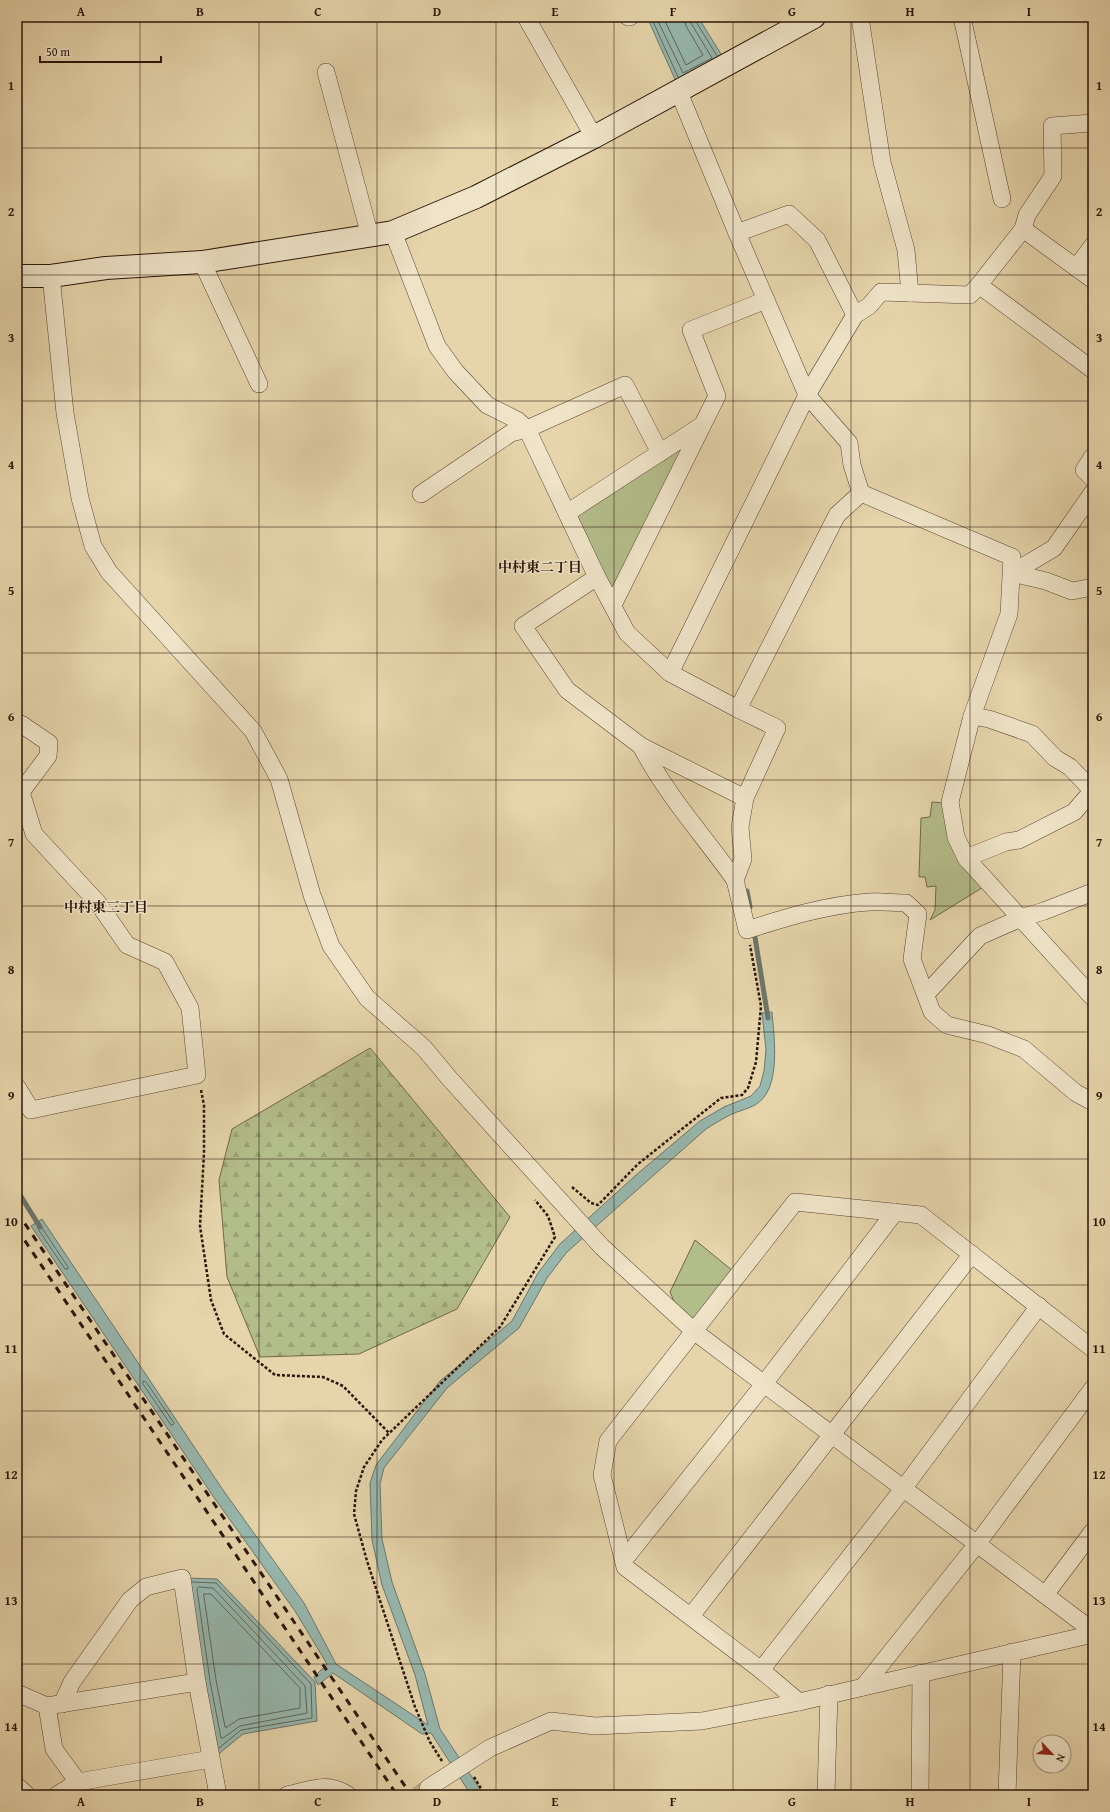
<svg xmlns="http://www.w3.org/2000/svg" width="1110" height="1812" font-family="'Gentium Book Plus','Noto Serif JP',serif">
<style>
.green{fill:#b3bd8a;stroke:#6f6949}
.forest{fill:url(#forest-firs);stroke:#6f6949}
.water{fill:#97b8af;stroke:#6c776c}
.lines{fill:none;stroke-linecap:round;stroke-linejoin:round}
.shore{stroke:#61665c;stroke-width:1}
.stream{stroke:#6c776c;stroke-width:5}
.street-tunnel{stroke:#c1af8a;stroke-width:17;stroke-dasharray:17 8;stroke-linecap:butt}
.street-casing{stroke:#5a4531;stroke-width:18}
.secondary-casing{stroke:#2b1508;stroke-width:24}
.path{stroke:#2b1508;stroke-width:2.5;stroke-dasharray:3 2;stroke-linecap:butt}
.street{stroke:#efe4c8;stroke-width:17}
.secondary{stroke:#efe4c8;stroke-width:22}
.rail{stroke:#2b1508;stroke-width:3;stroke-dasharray:7 7;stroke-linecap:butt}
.grid{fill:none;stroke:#2b1508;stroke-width:1;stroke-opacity:0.55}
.labels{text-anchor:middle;stroke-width:3;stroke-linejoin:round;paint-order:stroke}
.neighbourhood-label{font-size:14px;font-weight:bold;fill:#2b1508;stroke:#efe4c8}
.neatline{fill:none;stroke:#2b1508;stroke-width:1.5}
.grid-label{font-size:13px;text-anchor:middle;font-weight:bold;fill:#2b1508}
</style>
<defs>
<pattern id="forest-firs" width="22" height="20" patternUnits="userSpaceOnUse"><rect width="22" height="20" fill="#b3bd8a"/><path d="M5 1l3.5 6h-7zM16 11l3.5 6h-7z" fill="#9aa276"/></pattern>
</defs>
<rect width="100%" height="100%" fill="#e6d5ab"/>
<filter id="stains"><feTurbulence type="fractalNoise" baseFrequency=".005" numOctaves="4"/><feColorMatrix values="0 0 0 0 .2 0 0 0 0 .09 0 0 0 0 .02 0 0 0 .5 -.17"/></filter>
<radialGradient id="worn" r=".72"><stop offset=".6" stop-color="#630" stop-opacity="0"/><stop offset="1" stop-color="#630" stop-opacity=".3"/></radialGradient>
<g class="green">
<polygon points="695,433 613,599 572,515"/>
<polygon points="932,802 945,803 985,886 930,920 935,910 936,886 927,887 925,877 919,877 921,818 930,817"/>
<polygon points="695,1240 733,1271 695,1326 676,1306 670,1292"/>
</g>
<polygon class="forest" points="370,1048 510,1217 457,1309 359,1354 260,1357 227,1277 219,1180 232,1129"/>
<g class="water">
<polygon points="647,17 698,17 726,62 678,86"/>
<path d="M772 1012C774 1037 782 1090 755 1105 748 1109 738 1111 730 1115 722 1119 714 1124 706 1129L567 1252 547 1278 519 1328 447 1388 384 1468 380 1484 382 1539 392 1582 425 1674 440 1729 484 1795H471L431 1733 422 1734 333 1673 318 1685 314 1677 327 1664 295 1611 213 1496 31 1226 42 1219 223 1490 304 1603 336 1664 428 1725 415 1675 382 1585 372 1540 370 1483 376 1465 440 1381 512 1321 538 1273 560 1244 636 1175 700 1121 724 1107 751 1096 760 1086 764 1071 766 1050 762 1013Z"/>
<polygon points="186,1578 217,1579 315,1682 317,1721 243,1734 215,1757"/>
</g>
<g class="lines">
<g class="shore">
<polyline points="651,17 678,77"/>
<polyline points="656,17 683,73 712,58 691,23 690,17"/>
<polyline points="663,17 686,65 703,55 686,26 684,17"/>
<polyline points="695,17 695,20 717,56"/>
<polygon points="40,1225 68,1267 68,1269 65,1269 38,1229 38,1226"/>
<polygon points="144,1381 146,1382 174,1423 173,1425 171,1425 143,1384"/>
<polyline points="192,1582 216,1583 311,1684 312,1718 241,1730 219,1748"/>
<polygon points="199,1587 213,1588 305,1686 307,1713 240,1726 223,1738 221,1738 210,1681 197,1589"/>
<polygon points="204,1594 211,1594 300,1688 300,1708 239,1719 227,1727 225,1727 216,1680"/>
</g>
<g class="stream">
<polyline points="747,891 750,907"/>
<polyline points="754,931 768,1018"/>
<polyline points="17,1190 40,1227"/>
</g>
<polyline class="street-tunnel" points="417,1795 428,1788"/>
<defs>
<g id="street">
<polyline points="526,17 594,137"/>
<polyline points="628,17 630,17"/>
<polyline points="860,17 882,162 906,250 910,293"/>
<polyline points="962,17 1002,199"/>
<polyline points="326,72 370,236"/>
<polyline points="678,90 737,233 807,395 849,443 852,465 861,493 1012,557 1009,614 972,716 950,802 956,837 966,858 1093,998"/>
<polyline points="1023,229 1093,280"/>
<polyline points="393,232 437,346 455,371 487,405 517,420 527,429 597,577 627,633 670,673 738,709 837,515 861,493"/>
<polyline points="737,233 789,214 817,240 855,315"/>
<polyline points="202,262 259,384"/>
<polyline points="1076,268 1093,245"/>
<polyline points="51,276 65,413 80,498 93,546 109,572 253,731 279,779 312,895 331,946 367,998 424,1048 449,1078 602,1247 695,1332 1093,1631"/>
<polyline points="979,285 1093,370"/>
<polyline points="1093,456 1084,470 1093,479"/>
<polyline points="421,494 511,433 527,429 625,385 660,453"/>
<polyline points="567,513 701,426"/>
<polyline points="1012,573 1054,548 1093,492"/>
<polyline points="1012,573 1046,581 1072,591 1093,587"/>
<polyline points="597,577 523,626 567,690 641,746 745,798"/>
<polyline points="613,605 717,396 691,330 766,300"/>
<polyline points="670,673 807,395 855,315 869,306 881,292 970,295 979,285 1023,229 1027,215 1053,176 1052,126 1093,123"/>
<path d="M738 709 777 728 745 798 740 827 743 859 735 880 747 930C787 917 827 905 869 902 881 901 894 903 906 903L918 914 912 959 932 1012 947 1025 988 1035 1024 1049 1076 1093 1093 1102"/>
<polyline points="972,716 989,719 1032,734 1055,758 1070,767 1093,791"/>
<polyline points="17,726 21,724 49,743 48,756 21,792 34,834 98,903 127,945 165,962 190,1008 197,1075 31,1110 17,1087"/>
<path d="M641 746C667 796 704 836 735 880"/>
<polyline points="966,858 1006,842 1019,840 1074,812 1093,790"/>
<polyline points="926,994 980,936 1021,918 1044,911 1093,892"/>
<polyline points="624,1560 764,1384 895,1212"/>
<polyline points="1045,1595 1093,1531"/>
<polyline points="691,1616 972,1254"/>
<polyline points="761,1670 903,1489 1039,1306"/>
<polyline points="863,1687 977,1544 1093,1388"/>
<polyline points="17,1693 47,1706 197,1682 218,1795"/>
<polyline points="799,1702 761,1670 625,1567 602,1475 608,1441 795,1202 921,1215 1093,1349"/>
<polyline points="62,1704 72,1682 130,1600 146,1587 182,1578 197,1682"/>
<polyline points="47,1706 54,1749 78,1782 57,1795"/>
<polyline points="78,1782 211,1759"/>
<polyline points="17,1786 27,1795"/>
<polyline points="428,1788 490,1748 551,1721 595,1726 702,1721 799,1702 1093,1634"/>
<path d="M287 1795C311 1790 327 1781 348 1795"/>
<polyline points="826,1795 829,1694"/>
<polyline points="920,1795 921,1673"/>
<polyline points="1007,1795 1012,1652"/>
</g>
<polyline id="secondary" points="17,276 51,276 106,268 202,262 393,232 476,197 594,137 814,17"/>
</defs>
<use href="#street" class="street-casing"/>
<use href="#secondary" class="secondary-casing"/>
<g class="path">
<polyline points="201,1090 204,1105 204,1153 200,1226 211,1300 224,1334 275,1375 323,1377 343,1386 389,1433"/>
<polyline points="572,1187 591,1203 598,1205 638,1164 721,1098 742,1095 748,1088 756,1062 761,1006 750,945"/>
<polyline points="442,1761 430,1742 415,1707 367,1561 354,1514 356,1491 364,1467 382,1440 500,1327 555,1237 548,1216 535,1200"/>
<polyline points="474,1777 485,1795"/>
</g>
<use href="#street" class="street"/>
<use href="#secondary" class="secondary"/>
<g class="rail">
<polyline points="17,1212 411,1795"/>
<polyline points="17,1229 397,1795"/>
</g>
</g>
<path class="grid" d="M140 17V1795M259 17V1795M377 17V1795M496 17V1795M614 17V1795M733 17V1795M851 17V1795M970 17V1795M17 148H1093M17 275H1093M17 401H1093M17 527H1093M17 653H1093M17 780H1093M17 906H1093M17 1032H1093M17 1159H1093M17 1285H1093M17 1411H1093M17 1537H1093M17 1664H1093"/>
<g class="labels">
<g class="neighbourhood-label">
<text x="540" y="572">中村東二丁目</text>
<text x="106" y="912">中村東三丁目</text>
</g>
</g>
<rect width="1110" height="1812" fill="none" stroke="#e6d5ab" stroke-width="44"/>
<g transform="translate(1052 1754) rotate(115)"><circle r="19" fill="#efe4c8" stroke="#a1917b"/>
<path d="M0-3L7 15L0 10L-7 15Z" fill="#8f2418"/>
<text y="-6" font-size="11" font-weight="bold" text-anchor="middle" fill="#2b1508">N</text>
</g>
<path d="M40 56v6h121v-6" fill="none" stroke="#2b1508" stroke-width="2"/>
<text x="46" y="56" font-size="12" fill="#2b1508" stroke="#efe4c8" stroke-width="3" paint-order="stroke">50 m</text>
<rect x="22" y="22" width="1066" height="1768" class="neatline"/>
<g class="grid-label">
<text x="81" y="16">A</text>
<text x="200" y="16">B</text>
<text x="318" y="16">C</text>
<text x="437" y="16">D</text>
<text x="555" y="16">E</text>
<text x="673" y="16">F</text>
<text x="792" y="16">G</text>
<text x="910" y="16">H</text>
<text x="1029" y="16">I</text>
<text x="11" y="90">1</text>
<text x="1099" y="90">1</text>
<text x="11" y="216">2</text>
<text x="1099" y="216">2</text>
<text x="11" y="342">3</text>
<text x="1099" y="342">3</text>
<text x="11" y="469">4</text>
<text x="1099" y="469">4</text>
<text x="11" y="595">5</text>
<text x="1099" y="595">5</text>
<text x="11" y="721">6</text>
<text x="1099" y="721">6</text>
<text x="11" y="847">7</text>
<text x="1099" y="847">7</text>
<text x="11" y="974">8</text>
<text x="1099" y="974">8</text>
<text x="11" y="1100">9</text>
<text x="1099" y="1100">9</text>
<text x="11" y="1226">10</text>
<text x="1099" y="1226">10</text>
<text x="11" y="1353">11</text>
<text x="1099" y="1353">11</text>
<text x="11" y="1479">12</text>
<text x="1099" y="1479">12</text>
<text x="11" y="1605">13</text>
<text x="1099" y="1605">13</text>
<text x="11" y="1731">14</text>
<text x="1099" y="1731">14</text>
<text x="81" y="1806">A</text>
<text x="200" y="1806">B</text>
<text x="318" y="1806">C</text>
<text x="437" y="1806">D</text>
<text x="555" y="1806">E</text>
<text x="673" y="1806">F</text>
<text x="792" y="1806">G</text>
<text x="910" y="1806">H</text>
<text x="1029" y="1806">I</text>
</g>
<rect width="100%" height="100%" filter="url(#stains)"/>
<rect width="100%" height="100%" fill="url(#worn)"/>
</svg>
